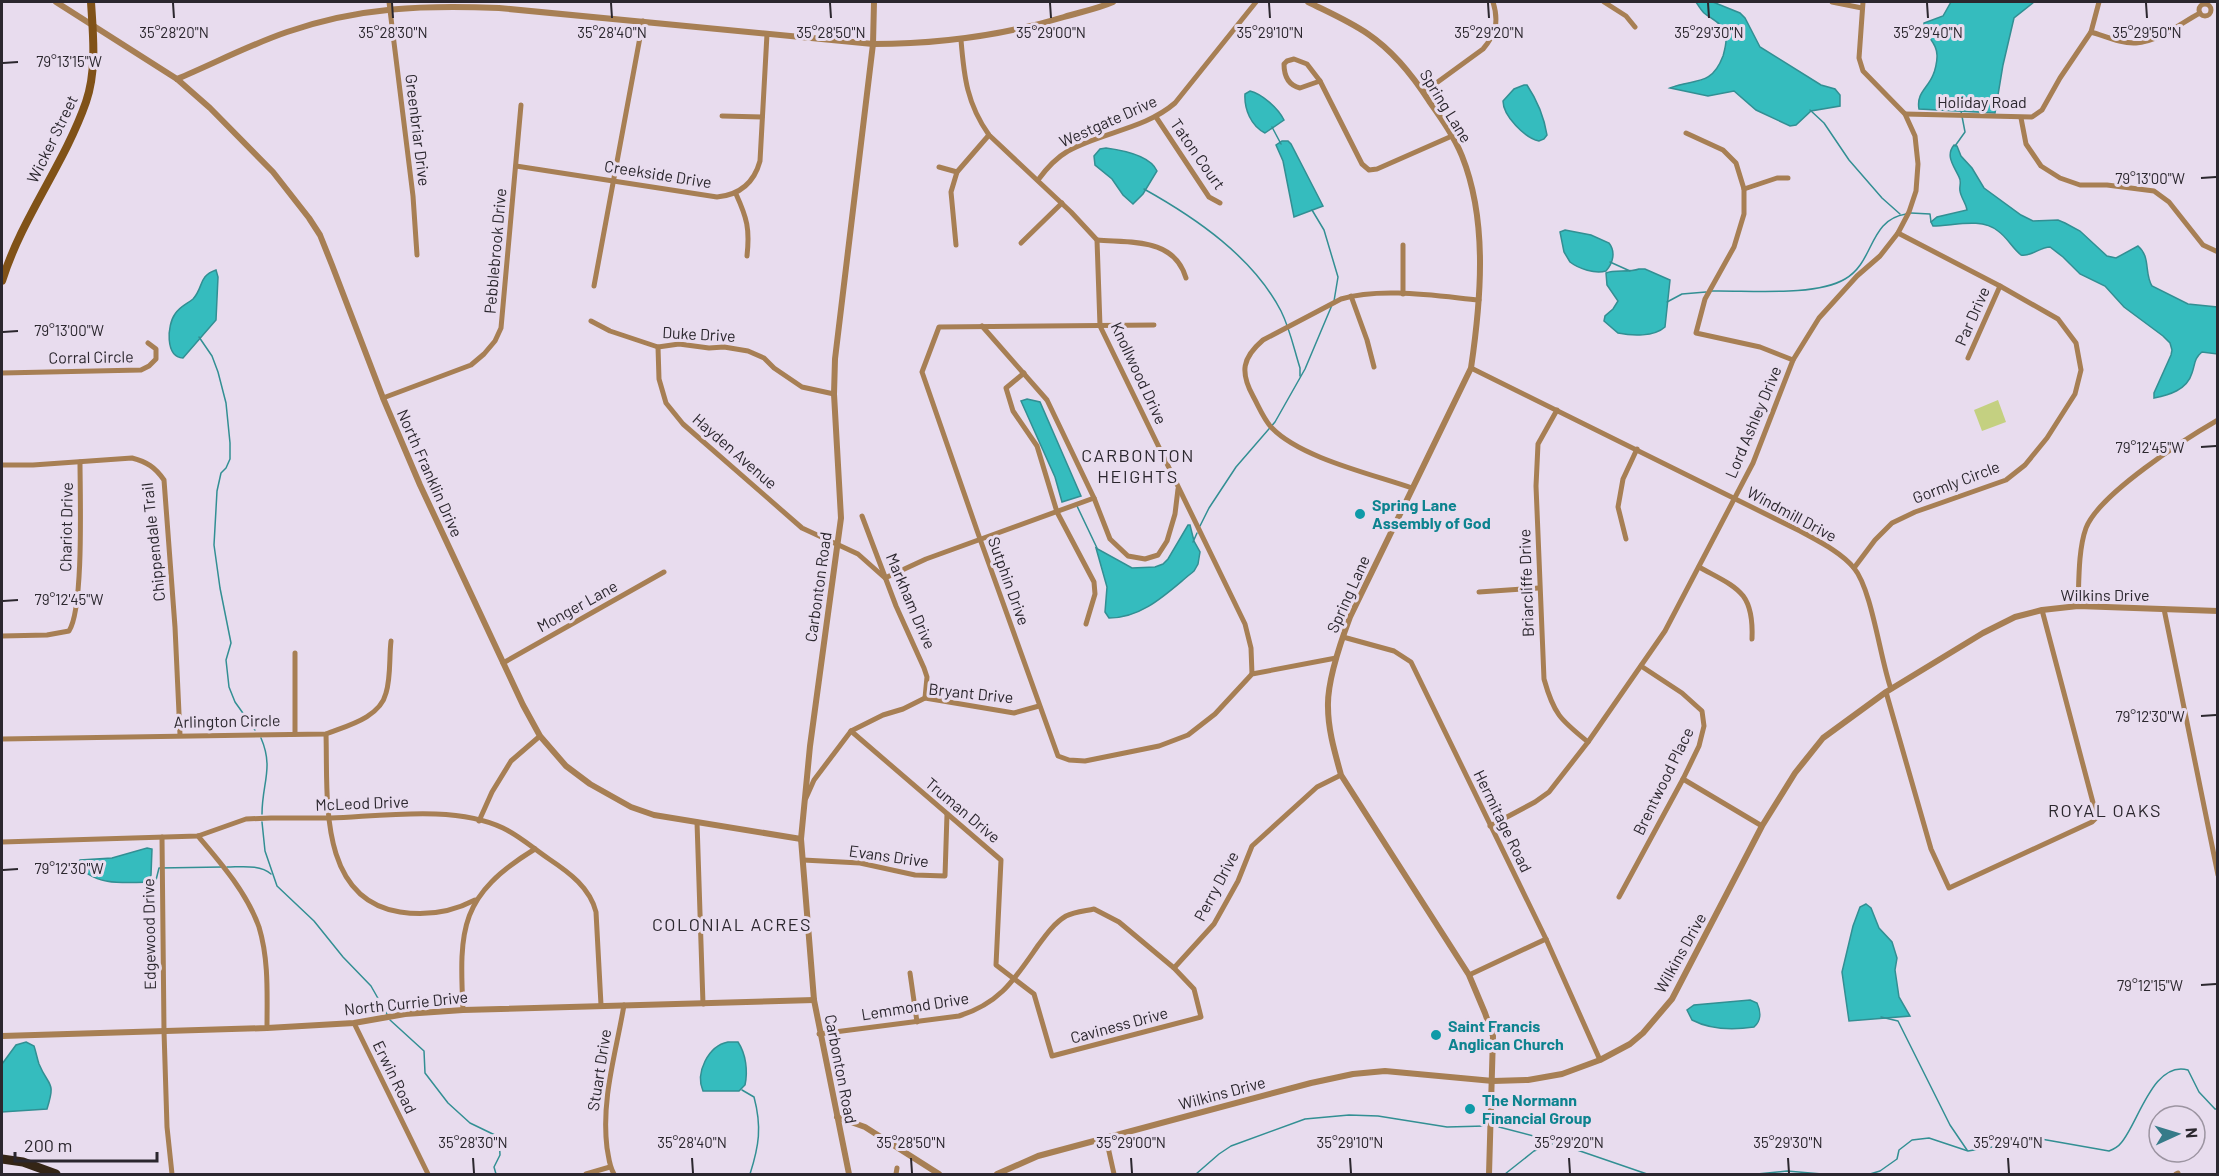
<svg xmlns="http://www.w3.org/2000/svg" width="2219" height="1176" font-family="Barlow,sans-serif">
<style>
.green{fill:#c4d081}
.water{fill:#35bcbe;stroke:#328f93;stroke-width:1.5}
.lines{fill:none;stroke-linecap:round;stroke-linejoin:round}
.stream{stroke:#328f93;stroke-width:1.5}
.minor{stroke:#a77f54;stroke-width:5}
.tertiary{stroke:#a77f54;stroke-width:6}
.secondary{stroke:#805218;stroke-width:8}
.motorway{stroke:#342516;stroke-width:9}
.ticks{fill:none;stroke:#2b272e;stroke-width:2}
.culture-dot{fill:#0f9aa8;stroke:#e8dcee;stroke-width:2}
.labels{text-anchor:middle;stroke-width:6;stroke-linejoin:round;paint-order:stroke}
.street-label{font-size:16px;fill:#2b272e;stroke:#e8dcee}
.culture-label{font-size:16px;font-weight:bold;fill:#0d838f;stroke:#e8dcee;text-anchor:start}
.neighbourhood-label{font-size:18px;letter-spacing:1.5px;fill:#2b272e;stroke:#e8dcee}
.ticks-label{font-size:15px;text-anchor:middle;fill:#2b272e;stroke:#e8dcee;stroke-width:6;stroke-linejoin:round;paint-order:stroke}
</style>
<rect width="100%" height="100%" fill="#e8dcee"/>
<polygon class="green" points="1998,400 2006,422 1982,431 1974,410"/>
<g class="water">
<path d="M1696 2H1713L1740 13 1745 18 1760 47 1821 85 1835 89 1840 95V106L1811 111 1796 125 1790 126 1756 110 1734 91 1708 96 1670 88C1693 78 1711 88 1723 56 1725 49 1728 39 1725 32 1722 23 1711 19 1704 13 1701 10 1698 5 1696 2Z"/>
<path d="M1951 2H2034L2014 18 2003 65 1995 113 1919 109C1916 93 1928 88 1933 75 1935 71 1937 62 1937 57 1938 42 1923 35 1924 23L1943 16Z"/>
<path d="M1524 85H1527C1537 100 1544 117 1547 135L1544 139 1539 141C1525 138 1503 116 1503 101L1514 89Z"/>
<path d="M1250 91C1262 94 1278 108 1284 120L1265 133C1251 126 1244 109 1245 94Z"/>
<polygon points="1282,141 1288,141 1291,144 1323,206 1294,217 1283,161 1276,145"/>
<path d="M1954 145 1957 146 1961 156 1972 168 1984 188 2021 215 2033 221 2058 220 2065 223 2080 231 2107 256 2116 258 2138 246C2151 257 2144 273 2152 286L2188 304 2217 307V354L2202 352C2194 358 2195 365 2192 373 2187 390 2169 395 2154 398V393L2171 355 2172 350 2170 343 2163 336 2124 307 2105 286 2080 274 2063 257 2050 247C2040 247 2031 257 2021 255 2012 248 2007 237 1998 231 1981 217 1953 226 1933 226L1931 222 1937 217 1967 210C1966 203 1961 198 1960 191 1959 186 1962 182 1959 177 1954 166 1945 156 1954 145Z"/>
<path d="M1106 148C1121 150 1150 155 1157 171L1143 194 1133 204 1123 195 1112 179 1095 165 1094 156 1100 149Z"/>
<path d="M1565 230 1591 235 1609 243C1616 252 1613 263 1606 271 1595 274 1579 269 1570 262L1564 252 1560 232Z"/>
<path d="M1639 269H1645L1670 280 1665 327C1654 337 1632 336 1618 333L1604 321 1605 316 1613 309 1618 301 1607 285 1606 273C1615 269 1628 273 1639 269Z"/>
<path d="M216 270 218 277 216 320 183 358C165 357 167 325 175 314 180 306 187 304 193 299 204 287 198 276 216 270Z"/>
<polygon points="1027,399 1040,402 1081,496 1062,502 1055,477 1021,401"/>
<path d="M1188 525H1190L1194 541 1200 552 1198 564 1194 571C1169 591 1144 618 1109 618L1105 612 1107 587 1096 548 1132 568 1155 567 1163 564 1168 559Z"/>
<path d="M147 848 152 849 151 875 148 882C126 883 90 886 78 863L80 860 112 858Z"/>
<polygon points="1866,904 1871,908 1879,928 1892,942 1897,958 1895,970 1899,997 1910,1016 1849,1021 1842,972 1853,926 1860,907"/>
<path d="M1750 1000 1757 1003C1761 1012 1762 1020 1754 1027 1734 1030 1711 1030 1692 1020L1687 1010 1694 1005Z"/>
<path d="M26 1042 34 1046C36 1052 37 1058 39 1064 49 1088 56 1080 47 1109L2 1112V1064L16 1045Z"/>
<path d="M728 1042H738C746 1054 748 1071 745 1085L739 1091H703C695 1073 708 1046 728 1042Z"/>
</g>
<g class="lines">
<g class="stream">
<polyline points="1810,110 1824,123 1849,160 1882,198 1900,214"/>
<polyline points="1272,127 1281,144"/>
<polyline points="1955,146 1965,132 1961,111"/>
<path d="M1144 189C1196 218 1253 257 1281 311 1290 329 1294 349 1300 368V376"/>
<polyline points="1312,210 1324,230 1338,277 1334,301"/>
<polyline points="1911,213 1930,214 1931,222"/>
<polyline points="1610,262 1630,271"/>
<path d="M1711 291C1747 290 1815 297 1845 279 1875 262 1868 220 1906 214"/>
<polyline points="1667,302 1682,294 1706,292"/>
<polyline points="199,337 212,356 218,372 226,403 230,443 230,459 226,468 221,473 217,491 214,545 220,588 231,643 226,660 229,687 235,702 255,730"/>
<polyline points="1077,506 1097,548"/>
<polyline points="1200,526 1209,508 1236,467 1275,422 1305,369 1332,305"/>
<polyline points="1193,542 1197,533"/>
<path d="M261 738C274 768 262 783 262 814"/>
<polyline points="262,822 265,851 277,886 314,921 343,957 371,986 388,1016"/>
<path d="M227 867C241 867 260 864 271 874"/>
<polyline points="149,880 156,880 159,868 222,867"/>
<polyline points="1881,1017 1898,1021 1950,1125 1967,1150"/>
<polyline points="390,1020 424,1051 425,1073 448,1103 470,1123 499,1137 500,1155 494,1167 496,1174"/>
<path d="M742 1090 754 1097C762 1127 759 1146 750 1174"/>
<polyline points="1499,1127 1545,1139 1647,1174"/>
<polyline points="1196,1174 1219,1154 1231,1146 1305,1119 1349,1115 1378,1116 1447,1127 1485,1126"/>
<polyline points="1505,1174 1534,1151 1552,1144"/>
<polyline points="1757,1174 1787,1171 1822,1174"/>
<path d="M1870 1174 1880 1171 1897 1159 1899 1150 1912 1140 1929 1138 1968 1151 2041 1139 2109 1151C2114 1149 2118 1147 2121 1143 2138 1124 2153 1060 2188 1070L2199 1092 2215 1109H2218"/>
</g>
<g class="minor">
<polyline points="389,2 413,196 417,255"/>
<polyline points="1604,2 1626,16 1635,27"/>
<polyline points="1832,2 1862,8"/>
<circle cx="2205" cy="10" r="6"/>
<path d="M2091 32C2105 36 2121 44 2136 43 2158 42 2181 23 2200 13"/>
<path d="M961 40C964 77 967 104 989 135L1071 212 1097 240 1100 326 1245 624 1251 648 1252 674"/>
<path d="M1294 59 1307 64 1320 81 1300 88C1288 85 1284 76 1284 64L1287 61Z"/>
<polyline points="1320,81 1362,164 1369,170 1377,169 1452,136"/>
<path d="M1424 92 1483 49C1496 34 1499 21 1493 2"/>
<polyline points="1905,114 2032,117 2042,110 2060,78 2091,32 2099,2"/>
<polyline points="722,116 762,117"/>
<polyline points="1156,117 1209,197 1220,203"/>
<polyline points="2021,118 2026,144 2041,166 2060,178 2080,185 2107,185 2154,191 2169,202 2203,245 2218,252"/>
<polyline points="1686,133 1723,150 1736,163 1744,189 1744,214 1734,247 1705,299 1696,333 1760,347 1793,360"/>
<path d="M516 166 717 197C739 195 754 183 760 161L767 34"/>
<polyline points="939,167 957,172"/>
<path d="M1038 180C1046 169 1056 158 1068 151 1102 132 1145 129 1175 103L1256 2"/>
<polyline points="1744,189 1777,178 1788,178"/>
<path d="M736 194C747 218 750 229 747 256"/>
<path d="M1097 240C1129 243 1174 237 1186 278"/>
<polyline points="1021,243 1062,203"/>
<polyline points="956,245 951,192 957,172 989,135"/>
<polyline points="594,286 643,21"/>
<polyline points="1403,294 1403,245"/>
<polyline points="1351,296 1367,340 1374,367"/>
<polyline points="591,321 610,331 658,347 679,344 709,348 724,347 748,351 764,358 774,368 802,387 834,394"/>
<polyline points="1154,325 939,327 922,372 980,539 1058,756 1069,760 1085,761 1159,746 1188,735 1215,714 1252,674 1336,658"/>
<polyline points="982,326 1047,400 1094,498 1110,539 1128,556 1145,559 1158,555 1167,541 1175,514 1178,489"/>
<polyline points="658,347 659,379 666,403 683,424 802,528 858,554 885,578 926,559 1094,498"/>
<polyline points="1968,358 2000,286"/>
<path d="M1471 368 1800 531C1818 541 1841 552 1854 568 1872 590 1880 658 1891 689"/>
<polyline points="2,373 141,370 149,366 156,359 156,349 148,343"/>
<polyline points="1024,373 1006,388 1013,411 1037,446 1057,512 1094,582 1095,594 1086,624"/>
<polyline points="383,398 471,365 484,354 495,341 501,328 521,105"/>
<path d="M1557 410 1538 444 1536 486 1544 679C1554 715 1561 720 1588 742"/>
<path d="M2 465H33L132 458C147 462 155 467 164 480L175 627 180 735"/>
<path d="M1412 488C1372 474 1301 458 1272 428 1264 420 1259 407 1253 396 1240 372 1242 358 1263 340L1341 299C1381 287 1437 296 1479 300"/>
<polyline points="862,516 896,606 924,668 927,677 925,698"/>
<polyline points="1626,539 1618,507 1623,479 1637,449"/>
<path d="M1699 567C1737 588 1754 591 1752 639"/>
<polyline points="1854,568 1875,540 1892,523 1915,512 2006,480 2025,465 2047,438 2075,394 2081,370 2076,343 2058,319 2000,286 1898,233"/>
<polyline points="1479,592 1539,588"/>
<path d="M2078 606C2079 583 2078 550 2086 528 2099 494 2185 439 2218 420"/>
<polyline points="2164,609 2218,875"/>
<path d="M2 636 47 635 69 631C84 608 80 495 80 462"/>
<polyline points="1343,637 1394,651 1411,662 1546,939 1600,1060"/>
<polyline points="503,663 664,572"/>
<polyline points="1886,692 1931,849 1949,888 2092,822 2096,818 2096,814 2042,610"/>
<polyline points="295,734 295,653"/>
<path d="M326 734C328 795 317 899 400 912 426 916 452 912 475 900"/>
<path d="M2 739 326 734C346 726 380 718 386 693 391 677 389 658 391 641"/>
<polyline points="1683,779 1762,826"/>
<polyline points="806,798 814,780 851,731 883,715 903,709 925,698 1014,713 1039,706"/>
<polyline points="479,821 492,792 511,761 540,736"/>
<polyline points="697,822 703,1004"/>
<polyline points="1490,826 1535,802 1549,792 1588,742 1665,631 1753,463 1793,360 1819,318 1857,276 1880,256 1898,233 1909,212 1916,191 1918,164 1915,136 1905,114 1863,71 1859,58 1863,2"/>
<path d="M198 836C221 863 247 893 259 927 269 960 267 995 267 1028"/>
<polyline points="162,837 164,1031 167,1127 172,1174"/>
<path d="M2 842 198 836 246 819 271 818C291 818 311 818 331 818 382 816 456 805 503 828 520 836 534 849 549 859 570 873 590 888 596 912L601 1005"/>
<polyline points="803,860 860,863 915,875 945,876 947,814"/>
<polyline points="1619,897 1683,779 1699,746 1704,726 1702,711 1682,693 1641,666"/>
<polyline points="1174,968 1214,924 1238,881 1252,846 1317,787 1341,775"/>
<polyline points="910,973 917,1022"/>
<polyline points="1469,975 1546,939"/>
<path d="M463 1010C459 927 460 895 535 849"/>
<polyline points="354,1023 428,1174"/>
<path d="M819 1034 959 1016C1000 1003 1014 980 1037 947 1045 936 1054 923 1066 916 1074 912 1085 911 1094 909L1119 922 1174 968 1194 989 1201 1017 1052 1056 1034 994 996 965 1001 860 851 731"/>
<polyline points="1106,1138 1114,1174"/>
<polyline points="586,1174 610,1167"/>
<path d="M614 1174C609 1166 609 1158 607 1148 601 1099 616 1053 624 1005"/>
<polyline points="896,1174 897,1168"/>
<polyline points="2176,1174 2178,1173"/>
</g>
<g class="tertiary">
<polyline points="56,2 177,79 210,108 273,172 309,218 320,235 332,265 383,398 420,485 523,705 540,736 566,766 590,784 631,807 654,815 801,839"/>
<path d="M1308 2C1328 12 1349 21 1368 34 1393 51 1413 76 1429 101 1441 118 1454 136 1462 156 1488 221 1481 300 1471 368L1350 617C1341 641 1327 681 1328 707 1328 730 1335 753 1341 775L1469 975 1485 1013 1493 1036 1489 1174"/>
<path d="M177 79C213 64 249 45 287 32 359 7 424 5 499 8L873 44C939 44 1001 36 1064 17 1080 12 1097 9 1113 2"/>
<polyline points="2,1036 267,1028 354,1023 405,1014 463,1010 814,1000"/>
<polyline points="837,1117 865,1127 939,1174"/>
<polyline points="849,1174 814,1000 801,839 810,746 841,518 834,394 835,359 873,44 874,2"/>
<polyline points="997,1174 1038,1156 1311,1083 1353,1074 1385,1071 1493,1081 1528,1080 1562,1074 1600,1060 1630,1044 1643,1033 1672,999 1762,826 1795,773 1823,738 1886,692 1983,633 2015,617 2042,610 2078,606 2218,611"/>
</g>
<path class="secondary" d="M2 281C22 217 64 165 86 102 97 70 93 34 91 2"/>
<polyline class="motorway" points="2,1159 23,1162 56,1174"/>
</g>
<path class="ticks" d="M173 3 174 18M392 3 393 18M611 3 612 18M830 3 831 18M1050 3 1051 18M1269 3 1270 18M1488 3 1489 18M1708 3 1709 18M1927 3 1928 18M2146 3 2147 18M3 63 18 62M2201 178 2216 177M3 332 18 331M2201 447 2216 446M3 601 18 600M2201 716 2216 715M3 870 18 869M2201 985 2216 984M473 1158 474 1173M692 1158 693 1173M911 1158 912 1173M1131 1158 1132 1173M1350 1158 1351 1173M1569 1158 1570 1173M1788 1158 1789 1173M2008 1158 2009 1173"/>
<g class="culture-dot">
<circle cx="1360" cy="514" r="6"/>
<circle cx="1436" cy="1035" r="6"/>
<circle cx="1470" cy="1109" r="6"/>
</g>
<g class="labels">
<g class="street-label">
<text x="1982" y="108">Holiday Road</text>
<text transform="translate(1446 106) rotate(58)" y="6">Spring Lane</text>
<text transform="translate(1108 121) rotate(-24)" y="6">Westgate Drive</text>
<text transform="translate(418 130) rotate(83)" y="6">Greenbriar Drive</text>
<text transform="translate(52 139) rotate(-64)" y="6">Wicker Street</text>
<text transform="translate(1198 154) rotate(55)" y="6">Taton Court</text>
<text transform="translate(658 174) rotate(9)" y="6">Creekside Drive</text>
<text transform="translate(495 251) rotate(-85)" y="6">Pebblebrook Drive</text>
<text transform="translate(1972 316) rotate(-66)" y="6">Par Drive</text>
<text transform="translate(699 334) rotate(3)" y="6">Duke Drive</text>
<text transform="translate(91 357) rotate(-1)" y="6">Corral Circle</text>
<text transform="translate(1139 373) rotate(65)" y="6">Knollwood Drive</text>
<text transform="translate(1753 422) rotate(-67)" y="6">Lord Ashley Drive</text>
<text transform="translate(735 451) rotate(41)" y="6">Hayden Avenue</text>
<text transform="translate(430 473) rotate(66)" y="6">North Franklin Drive</text>
<text transform="translate(1956 482) rotate(-21)" y="6">Gormly Circle</text>
<text transform="translate(1792 514) rotate(28)" y="6">Windmill Drive</text>
<text transform="translate(66 527) rotate(-89)" y="6">Chariot Drive</text>
<text transform="translate(153 542) rotate(-96)" y="6">Chippendale Trail</text>
<text transform="translate(1009 581) rotate(70)" y="6">Sutphin Drive</text>
<text transform="translate(1526 583) rotate(-92)" y="6">Briarcliffe Drive</text>
<text transform="translate(818 587) rotate(-82)" y="6">Carbonton Road</text>
<text transform="translate(1348 594) rotate(-66)" y="6">Spring Lane</text>
<text x="2105" y="601">Wilkins Drive</text>
<text transform="translate(911 601) rotate(67)" y="6">Markham Drive</text>
<text transform="translate(577 606) rotate(-29)" y="6">Monger Lane</text>
<text transform="translate(971 693) rotate(6)" y="6">Bryant Drive</text>
<text transform="translate(227 721) rotate(-1)" y="6">Arlington Circle</text>
<text transform="translate(1663 781) rotate(-64)" y="6">Brentwood Place</text>
<text transform="translate(362 803) rotate(-2)" y="6">McLeod Drive</text>
<text transform="translate(963 810) rotate(40)" y="6">Truman Drive</text>
<text transform="translate(1503 821) rotate(64)" y="6">Hermitage Road</text>
<text transform="translate(889 856) rotate(8)" y="6">Evans Drive</text>
<text transform="translate(1216 886) rotate(-62)" y="6">Perry Drive</text>
<text transform="translate(149 934) rotate(-91)" y="6">Edgewood Drive</text>
<text transform="translate(1680 953) rotate(-61)" y="6">Wilkins Drive</text>
<text transform="translate(406 1003) rotate(-6)" y="6">North Currie Drive</text>
<text transform="translate(915 1006) rotate(-9)" y="6">Lemmond Drive</text>
<text transform="translate(1119 1025) rotate(-15)" y="6">Caviness Drive</text>
<text transform="translate(841 1069) rotate(79)" y="6">Carbonton Road</text>
<text transform="translate(599 1070) rotate(-81)" y="6">Stuart Drive</text>
<text transform="translate(395 1077) rotate(64)" y="6">Erwin Road</text>
<text transform="translate(1222 1093) rotate(-15)" y="6">Wilkins Drive</text>
</g>
<g class="culture-label">
<text x="1372" y="511">Spring Lane<tspan x="1372" dy="18">Assembly of God</tspan></text>
<text x="1448" y="1032">Saint Francis<tspan x="1448" dy="18">Anglican Church</tspan></text>
<text x="1482" y="1106">The Normann<tspan x="1482" dy="18">Financial Group</tspan></text>
</g>
<g class="neighbourhood-label">
<text x="1138" y="462">CARBONTON<tspan x="1138" dy="21">HEIGHTS</tspan></text>
<text x="2105" y="817">ROYAL OAKS</text>
<text x="732" y="931">COLONIAL ACRES</text>
</g>
</g>
<g class="ticks-label">
<text x="174" y="38">35°28'20"N</text>
<text x="393" y="38">35°28'30"N</text>
<text x="612" y="38">35°28'40"N</text>
<text x="831" y="38">35°28'50"N</text>
<text x="1051" y="38">35°29'00"N</text>
<text x="1270" y="38">35°29'10"N</text>
<text x="1489" y="38">35°29'20"N</text>
<text x="1709" y="38">35°29'30"N</text>
<text x="1928" y="38">35°29'40"N</text>
<text x="2147" y="38">35°29'50"N</text>
<text x="69" y="67">79°13'15"W</text>
<text x="2150" y="184">79°13'00"W</text>
<text x="69" y="336">79°13'00"W</text>
<text x="2150" y="453">79°12'45"W</text>
<text x="69" y="605">79°12'45"W</text>
<text x="2150" y="722">79°12'30"W</text>
<text x="69" y="874">79°12'30"W</text>
<text x="2150" y="991">79°12'15"W</text>
<text x="473" y="1148">35°28'30"N</text>
<text x="692" y="1148">35°28'40"N</text>
<text x="911" y="1148">35°28'50"N</text>
<text x="1131" y="1148">35°29'00"N</text>
<text x="1350" y="1148">35°29'10"N</text>
<text x="1569" y="1148">35°29'20"N</text>
<text x="1788" y="1148">35°29'30"N</text>
<text x="2008" y="1148">35°29'40"N</text>
</g>
<rect width="2219" height="1176" fill="none" stroke="#2b272e" stroke-width="6"/>
<g transform="translate(2177 1134) rotate(86)"><circle r="28" fill="#e8dcee" stroke="#9c94a1" stroke-width="1.5"/>
<path d="M0-4.5L10 22L0 15L-10 22Z" fill="#367b89"/>
<text y="-9" font-size="16" font-weight="bold" text-anchor="middle" fill="#2b272e">N</text>
</g>
<path d="M15 1152v9h142v-9" fill="none" stroke="#2b272e" stroke-width="3"/>
<text x="24" y="1152" font-size="18" fill="#2b272e" stroke="#e8dcee" stroke-width="4.5" paint-order="stroke">200 m</text>
</svg>
